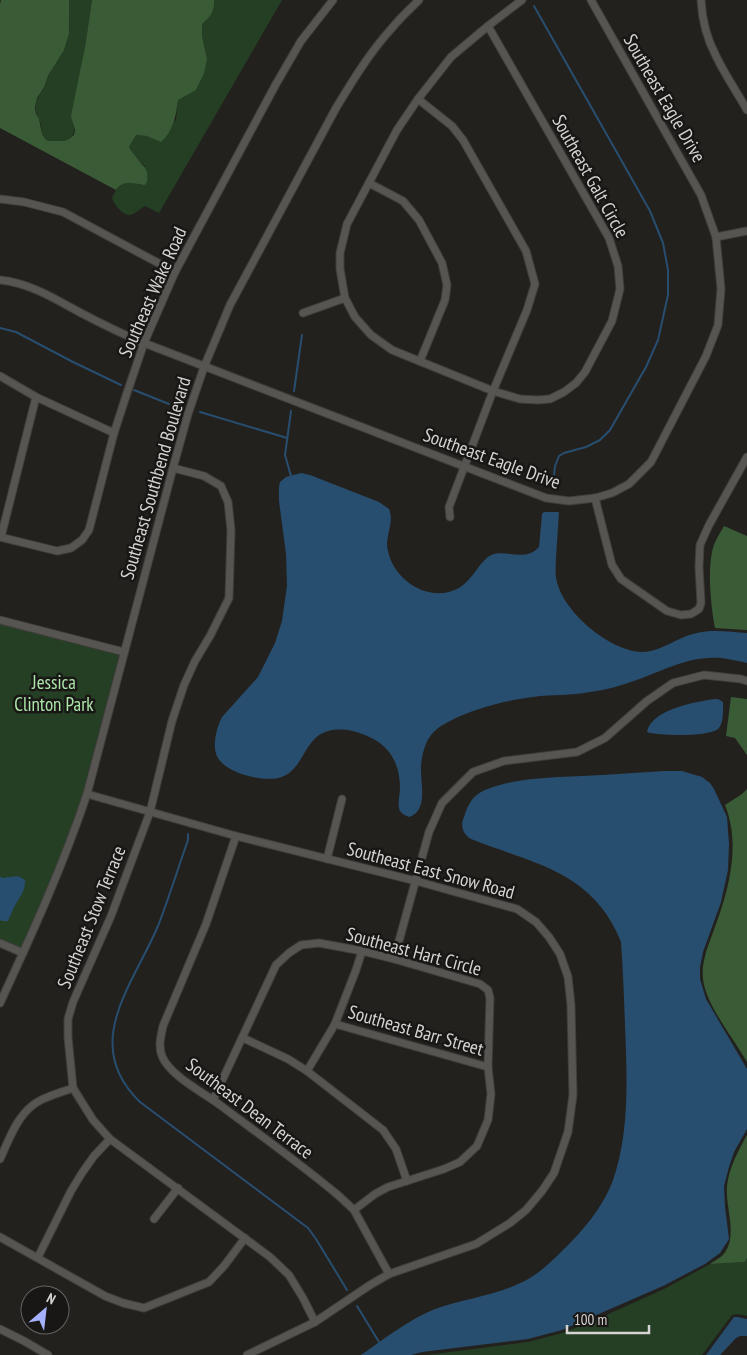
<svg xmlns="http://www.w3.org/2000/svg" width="747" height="1355" font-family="'PT Sans Narrow',sans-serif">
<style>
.green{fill:#243f23}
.forest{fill:#395c37}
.water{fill:#284e6f}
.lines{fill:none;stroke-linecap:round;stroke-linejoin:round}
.stream{stroke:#284e6f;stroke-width:2}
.minor-casing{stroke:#413f3d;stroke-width:9}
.minor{stroke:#575552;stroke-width:7}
.labels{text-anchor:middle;stroke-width:5;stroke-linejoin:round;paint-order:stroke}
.street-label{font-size:19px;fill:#d6d4d2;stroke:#191715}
.park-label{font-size:19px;fill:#ade6a9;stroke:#191715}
</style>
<rect width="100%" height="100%" fill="#23211e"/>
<g class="green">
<path d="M69 0H92L85 47 73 121C74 127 76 134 70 138 65 142 54 143 48 141 41 139 42 130 41 125 39 118 35 114 36 107 36 100 39 95 43 89 45 85 46 80 49 75 56 62 66 50 69 34 70 23 68 11 69 0Z"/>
<path d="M214 0H282L159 213 145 206C141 208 135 214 130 215 122 215 114 204 112 198 118 183 126 180 141 185L145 166 135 157 129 147 136 135 147 136 176 120 178 100 207 59 202 36V24C210 17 215 12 214 0Z"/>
<polygon points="0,624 119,655 81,801 53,877 21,949 0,939"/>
<polygon points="747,1258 747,1316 738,1314 732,1315 702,1355 427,1355 528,1342 562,1333 591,1322 664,1289 710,1264 745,1262"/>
</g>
<g class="forest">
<path d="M1 0H69V34L64 50 48 76 44 87 37 98 35 108 36 114 39 119 42 134 45 139 48 141H64L69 139 74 135 75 130 71 116 85 47 92 0H214C215 12 210 17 202 24V36L207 59 204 73 196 90 178 100C176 116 173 131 161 142L147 136 136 135 129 147C131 150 133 154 136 157 144 168 149 167 147 182L145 185C134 184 124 179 116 190L0 128V4Z"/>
<path d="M724 526 747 536V630L715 628C711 606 707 570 713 548 715 541 720 533 724 526Z"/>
<polygon points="731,697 747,699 747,755 735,738 726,736"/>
<path d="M747 789V1062C734 1039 706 1005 703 979 701 961 709 944 715 927 729 889 741 845 725 805L742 794Z"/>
<path d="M747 1135V1258L745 1262 710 1264C714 1261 720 1258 723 1255 739 1237 725 1208 727 1186 729 1168 738 1151 747 1135Z"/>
</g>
<g class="water">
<path d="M301 473 310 475 379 502 389 509C395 523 384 537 388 551 394 581 430 604 459 588 472 580 477 566 488 557 501 546 524 564 539 547L542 514 544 512H559C558 527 557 542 556 558 556 564 555 571 556 577 560 610 610 652 643 652 660 652 680 636 697 633 713 629 731 632 747 633V663C739 661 730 659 721 658 690 655 662 671 634 681 620 686 605 690 590 692 571 696 552 694 533 697 505 700 460 712 437 729 426 737 422 753 421 766 420 781 429 811 409 817 406 816 402 814 400 811 397 804 400 795 400 788 400 763 389 744 365 735 354 730 340 728 328 731 305 737 304 767 284 776 268 784 227 774 218 758 211 747 217 727 222 717L258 677 275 643 282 621 287 586 286 554 279 501V487L280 482 286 477Z"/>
<path d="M715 699H718L723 702C723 710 724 723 718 729 708 737 659 736 647 732 652 709 695 702 715 699Z"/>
<path d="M664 771H682L702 777 710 783 714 789 727 817 729 844 728 870 721 902 703 952 700 967V979L706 999 747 1069V1129L734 1152 729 1167 724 1186 725 1207 729 1239 720 1253 705 1264 663 1286 562 1330 528 1339 422 1352 411 1355H361C384 1339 408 1320 435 1309 462 1299 492 1296 518 1284 536 1277 550 1263 563 1250 582 1232 602 1208 612 1183 630 1134 627 1077 625 1025 624 997 623 970 621 942 593 871 534 864 471 839 463 834 460 826 464 817 467 808 470 800 478 794 505 776 570 777 602 775 623 774 644 772 664 771Z"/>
<path d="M0 876 2 878 18 876 25 880C25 891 22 893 17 902 13 908 11 915 8 921H2L0 920Z"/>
<polygon points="734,1317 737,1317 747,1319 747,1336 740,1336 736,1338 720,1355 706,1355"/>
</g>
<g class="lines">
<g class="stream">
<polyline points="534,6 650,211 663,243 668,270 668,295 658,340 646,367 610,430 600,440 586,447 564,453 559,456 555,466 553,484"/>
<polyline points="0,328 16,332 73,362 121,385"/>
<polyline points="134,390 169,404"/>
<polyline points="294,391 302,335"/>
<polyline points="200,412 287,438"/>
<polyline points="291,476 285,455 291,411"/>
<path d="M188 834V840C178 868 169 898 158 926 133 985 80 1044 140 1102L308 1228 316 1239 347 1290"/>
<polyline points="357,1306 379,1342"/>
</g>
<defs>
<g id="minor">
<path d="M701 0C702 19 707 39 716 56 725 75 737 92 747 110"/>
<polyline points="488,26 609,238 618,266 620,289 612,321 585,372 576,383 564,392 550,399 538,400 520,399 493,391 392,350 371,335 355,317 345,298 340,269 340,253 347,224 397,130 418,99 451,57 488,26 522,0"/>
<polyline points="418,99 452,126 463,140 526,251 535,284 527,310 493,391 449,507 450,517"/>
<polyline points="369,183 403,201 419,220 442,263 447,285 445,300 420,361"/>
<polyline points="0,199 24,202 63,212 175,272"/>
<polyline points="716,237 747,231"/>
<path d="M0 280C30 283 55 299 81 313 102 324 122 334 144 343L546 498 569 501 595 498 612 493 629 484 651 462 706 356 718 325 721 289 716 237 701 195 591 0"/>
<polyline points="303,313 345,298"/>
<polyline points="0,376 36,397 114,433"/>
<polyline points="173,468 204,476 221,486 228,502 231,530 229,598 210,636 195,661 184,685 172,721 150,812 111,916 73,1002 68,1019 68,1037 73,1088 93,1120 110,1139 270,1257 289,1275 303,1298 315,1322"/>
<polyline points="595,498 612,565 621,579 667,611 681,615 691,614 699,609 701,603 699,567 700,545 709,525 747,457"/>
<polyline points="0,537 57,551 71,548 82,540 89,530 114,433 127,393 144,343 175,272 276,84 301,41 333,0"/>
<polyline points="1,537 36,397"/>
<polyline points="0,620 124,652"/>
<polyline points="87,794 236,836 416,881 517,909 536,922 549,937 560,954 568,977 571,1005 573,1095 568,1132 554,1173 542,1191 526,1210 510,1223 476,1244 389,1274 370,1285 315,1322 247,1355"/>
<path d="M236 836 206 924 163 1026C161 1036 158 1046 162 1056 169 1075 204 1093 220 1105 260 1135 301 1164 339 1196L354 1210 389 1274"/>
<polyline points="327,859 342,799"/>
<polyline points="0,943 23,953"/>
<polyline points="394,959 429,832 442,803 473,772 504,761 577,752 605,738 647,701 673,683 704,675 741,679 747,681"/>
<path d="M0 1003C32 934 63 866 87 794L173 468 188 414 204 367 230 305 336 108C353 80 370 52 392 28 400 18 410 9 419 0"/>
<polyline points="335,1024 488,1067"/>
<polyline points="243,1038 288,1059 307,1071 383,1130 396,1149 407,1181"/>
<polyline points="307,1071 335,1024 356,970 362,951"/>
<polyline points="213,1100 276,965 289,953 301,945 319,943 362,951 394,959 480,984 488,990 490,998 488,1067 491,1094 488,1120 477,1146 460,1162 444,1169 388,1187 375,1194 354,1210"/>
<path d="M0 1159C9 1140 16 1118 33 1105 44 1096 60 1093 73 1088"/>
<polyline points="154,1219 178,1188"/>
<polyline points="0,1237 105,1296 123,1303 144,1308 209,1282 224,1266 245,1238"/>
<polyline points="38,1257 71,1191 82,1173 94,1156 110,1139"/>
<polyline points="0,1329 24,1341 48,1355"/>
</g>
</defs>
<use href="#minor" class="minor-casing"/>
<use href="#minor" class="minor"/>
</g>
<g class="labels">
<g class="street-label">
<text transform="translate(665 98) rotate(60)" y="7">Southeast Eagle Drive</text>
<text transform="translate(591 176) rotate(61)" y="7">Southeast Galt Circle</text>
<text transform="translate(152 292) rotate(-66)" y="7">Southeast Wake Road</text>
<text transform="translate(492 458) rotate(20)" y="7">Southeast Eagle Drive</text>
<text transform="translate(155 478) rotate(-74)" y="7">Southeast Southbend Boulevard</text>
<text transform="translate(431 870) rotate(15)" y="7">Southeast East Snow Road</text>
<text transform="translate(91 917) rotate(-68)" y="7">Southeast Stow Terrace</text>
<text transform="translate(414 951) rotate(15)" y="7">Southeast Hart Circle</text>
<text transform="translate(416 1030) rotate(16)" y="7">Southeast Barr Street</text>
<text transform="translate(250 1108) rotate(37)" y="7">Southeast Dean Terrace</text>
</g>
<g class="park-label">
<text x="54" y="689">Jessica<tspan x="54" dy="22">Clinton Park</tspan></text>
</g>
</g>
<g transform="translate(45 1310) rotate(28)"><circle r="24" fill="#191715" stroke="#656361"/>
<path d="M0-4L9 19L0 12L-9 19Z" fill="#a5b1fc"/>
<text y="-8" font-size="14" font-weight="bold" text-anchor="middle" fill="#d6d4d2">N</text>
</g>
<path d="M567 1325v8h82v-8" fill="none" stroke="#d6d4d2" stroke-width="2.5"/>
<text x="574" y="1325" font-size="15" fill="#d6d4d2" stroke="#191715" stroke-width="4" paint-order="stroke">100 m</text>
</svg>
